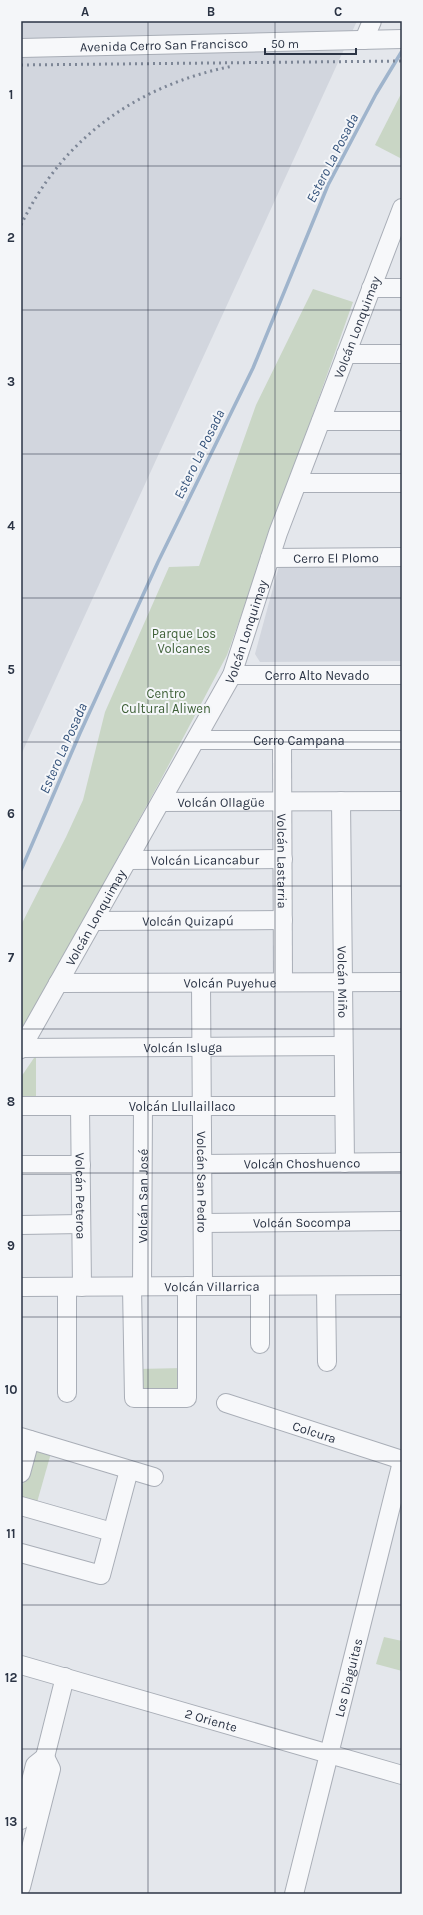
<svg xmlns="http://www.w3.org/2000/svg" width="423" height="1915" font-family="Karla,sans-serif">
<style>
.built{fill:#d2d6de}
.green{fill:#c9d6c5}
.lines{fill:none;stroke-linecap:round;stroke-linejoin:round}
.stream{stroke:#9fb4cc;stroke-width:3.5}
.minor-casing{stroke:#a9aeb7;stroke-width:20}
.minor{stroke:#f7f8fa;stroke-width:18}
.rail{stroke:#7d8696;stroke-width:3;stroke-dasharray:2 4;stroke-linecap:butt}
.grid{fill:none;stroke:#2b3445;stroke-width:1;stroke-opacity:0.55}
.labels{text-anchor:middle;stroke-width:4;stroke-linejoin:round;paint-order:stroke}
.street-label{font-size:13px;fill:#2b3445;stroke:#f4f6f9}
.park-label{font-size:13px;fill:#3f6138;stroke:#f4f6f9}
.water-label{font-size:14px;font-style:italic;fill:#34527a;stroke:#f4f6f9}
.neatline{fill:none;stroke:#2b3445;stroke-width:1.5}
.grid-label{font-size:13px;text-anchor:middle;font-weight:bold;fill:#2b3445}
</style>
<rect width="100%" height="100%" fill="#e4e7ec"/>
<g class="built">
<polygon points="21,21 357,21 21,755"/>
<polygon points="279,566 402,567 402,661 260,662 255,654"/>
</g>
<g class="green">
<polygon points="402,92 402,159 375,145"/>
<polygon points="313,289 353,302 227,655 158,785 21,1033 21,925 66,837 83,800 105,712 169,567 199,566 256,405"/>
<polygon points="36,1055 36,1101 21,1101 21,1077"/>
<polygon points="184,1368 184,1395 137,1395 137,1369"/>
<polygon points="33,1448 51,1453 36,1506 21,1502 21,1491"/>
<polygon points="384,1637 402,1641 402,1671 376,1664"/>
</g>
<g class="lines">
<polyline class="stream" points="21,870 80,733 158,562 253,368 328,185 376,94 402,51"/>
<defs>
<g id="minor">
<polyline points="364,40 372,21"/>
<path id="s1" d="M21 48 402 39"/>
<polyline points="371,288 402,288"/>
<polyline points="346,354 402,354"/>
<polyline points="321,421 402,421"/>
<polyline points="298,483 402,483"/>
<path id="s2" d="M270 558 402 557"/>
<path id="s3" d="M232 675H402"/>
<path id="s4" d="M196 740H402"/>
<path id="s5" d="M282 740 283 982"/>
<path id="s6" d="M341 801 345 1163"/>
<path id="s7" d="M161 802 402 801"/>
<path id="s8" d="M128 860 283 859"/>
<path id="s9" d="M94 921 283 920"/>
<path id="s10" d="M58 983 402 982"/>
<path id="s11" d="M201 983 203 1286"/>
<path id="s12" d="M22 1048 343 1046"/>
<path id="s13" d="M21 1049 232 675 278 533 402 208"/>
<path id="s14" d="M21 1106H344"/>
<path id="s15" d="M80 1106 82 1287"/>
<path id="s16" d="M202 1164 402 1162"/>
<polyline points="21,1165 81,1165"/>
<path id="s17" d="M203 1223 402 1221"/>
<polyline points="21,1225 81,1224"/>
<path id="s18" d="M142 1286 143 1106"/>
<polyline points="260,1286 260,1344"/>
<polyline points="326,1286 327,1362"/>
<path id="s19" d="M21 1287 402 1285"/>
<polyline points="67,1287 67,1393"/>
<polyline points="132,1287 134,1398 187,1398 187,1286"/>
<path id="s20" d="M226 1403 402 1460"/>
<polyline points="21,1437 154,1477"/>
<polyline points="21,1473 30,1440"/>
<polyline points="21,1506 112,1532"/>
<polyline points="21,1553 101,1575 129,1470"/>
<path id="s21" d="M21 1665 402 1775"/>
<polyline points="45,1757 65,1677"/>
<polyline points="21,1820 35,1765 45,1757 51,1769 21,1887"/>
<path id="s22" d="M294 1894 402 1462"/>
</g>
</defs>
<use href="#minor" class="minor-casing"/>
<use href="#minor" class="minor"/>
<g class="rail">
<polyline points="21,65 402,61"/>
<path d="M21 225C63 137 138 85 233 66"/>
</g>
</g>
<path class="grid" d="M148 21V1894M275 21V1894M21 166H402M21 310H402M21 454H402M21 598H402M21 742H402M21 886H402M21 1029H402M21 1173H402M21 1317H402M21 1461H402M21 1605H402M21 1749H402"/>
<g class="labels">
<g class="street-label">
<text dy="5" stroke="none"><textPath href="#s1" startOffset="143">Avenida Cerro San Francisco</textPath></text>
<text dy="5" stroke="none"><textPath href="#s13" startOffset="799">Volcán Lonquimay</textPath></text>
<text dy="5" stroke="none"><textPath href="#s2" startOffset="66">Cerro El Plomo</textPath></text>
<text dy="5" stroke="none"><textPath href="#s13" startOffset="475">Volcán Lonquimay</textPath></text>
<text dy="5" stroke="none"><textPath href="#s3" startOffset="85">Cerro Alto Nevado</textPath></text>
<text dy="5" stroke="none"><textPath href="#s4" startOffset="103">Cerro Campana</textPath></text>
<text dy="5" stroke="none"><textPath href="#s7" startOffset="60">Volcán Ollagüe</textPath></text>
<text dy="5" stroke="none"><textPath href="#s8" startOffset="77">Volcán Licancabur</textPath></text>
<text dy="5" stroke="none"><textPath href="#s5" startOffset="121">Volcán Lastarria</textPath></text>
<text dy="5" stroke="none"><textPath href="#s13" startOffset="151">Volcán Lonquimay</textPath></text>
<text dy="5" stroke="none"><textPath href="#s9" startOffset="94">Volcán Quizapú</textPath></text>
<text dy="5" stroke="none"><textPath href="#s6" startOffset="181">Volcán Miño</textPath></text>
<text dy="5" stroke="none"><textPath href="#s10" startOffset="172">Volcán Puyehue</textPath></text>
<text dy="5" stroke="none"><textPath href="#s12" startOffset="161">Volcán Isluga</textPath></text>
<text dy="5" stroke="none"><textPath href="#s14" startOffset="161">Volcán Llullaillaco</textPath></text>
<text dy="5" stroke="none"><textPath href="#s16" startOffset="100">Volcán Choshuenco</textPath></text>
<text dy="5" stroke="none"><textPath href="#s11" startOffset="199">Volcán San Pedro</textPath></text>
<text dy="5" stroke="none"><textPath href="#s15" startOffset="90">Volcán Peteroa</textPath></text>
<text dy="5" stroke="none"><textPath href="#s18" startOffset="90">Volcán San José</textPath></text>
<text dy="5" stroke="none"><textPath href="#s17" startOffset="99">Volcán Socompa</textPath></text>
<text dy="5" stroke="none"><textPath href="#s19" startOffset="191">Volcán Villarrica</textPath></text>
<text dy="5" stroke="none"><textPath href="#s20" startOffset="93">Colcura</textPath></text>
<text dy="5" stroke="none"><textPath href="#s22" startOffset="223">Los Diaguitas</textPath></text>
<text dy="5" stroke="none"><textPath href="#s21" startOffset="198">2 Oriente</textPath></text>
</g>
<g class="park-label">
<text x="184" y="638">Parque Los<tspan x="184" dy="15">Volcanes</tspan></text>
<text x="166" y="698">Centro<tspan x="166" dy="15">Cultural Aliwen</tspan></text>
</g>
<g class="water-label">
<text transform="translate(332 158) rotate(-63)" y="5">Estero La Posada</text>
<text transform="translate(199 454) rotate(-64)" y="5">Estero La Posada</text>
<text transform="translate(63 748) rotate(-66)" y="5">Estero La Posada</text>
</g>
</g>
<rect width="423" height="1915" fill="none" stroke="#f4f6f9" stroke-width="44"/>
<path d="M265 48v6h91v-6" fill="none" stroke="#2b3445" stroke-width="2"/>
<text x="271" y="48" font-size="12" fill="#2b3445" stroke="#f4f6f9" stroke-width="3" paint-order="stroke">50 m</text>
<rect x="22" y="22" width="379" height="1871" class="neatline"/>
<g class="grid-label">
<text x="85" y="16">A</text>
<text x="211" y="16">B</text>
<text x="338" y="16">C</text>
<text x="11" y="99">1</text>
<text x="11" y="242">2</text>
<text x="11" y="386">3</text>
<text x="11" y="530">4</text>
<text x="11" y="674">5</text>
<text x="11" y="818">6</text>
<text x="11" y="962">7</text>
<text x="11" y="1106">8</text>
<text x="11" y="1250">9</text>
<text x="11" y="1394">10</text>
<text x="11" y="1538">11</text>
<text x="11" y="1682">12</text>
<text x="11" y="1826">13</text>
</g>
</svg>
